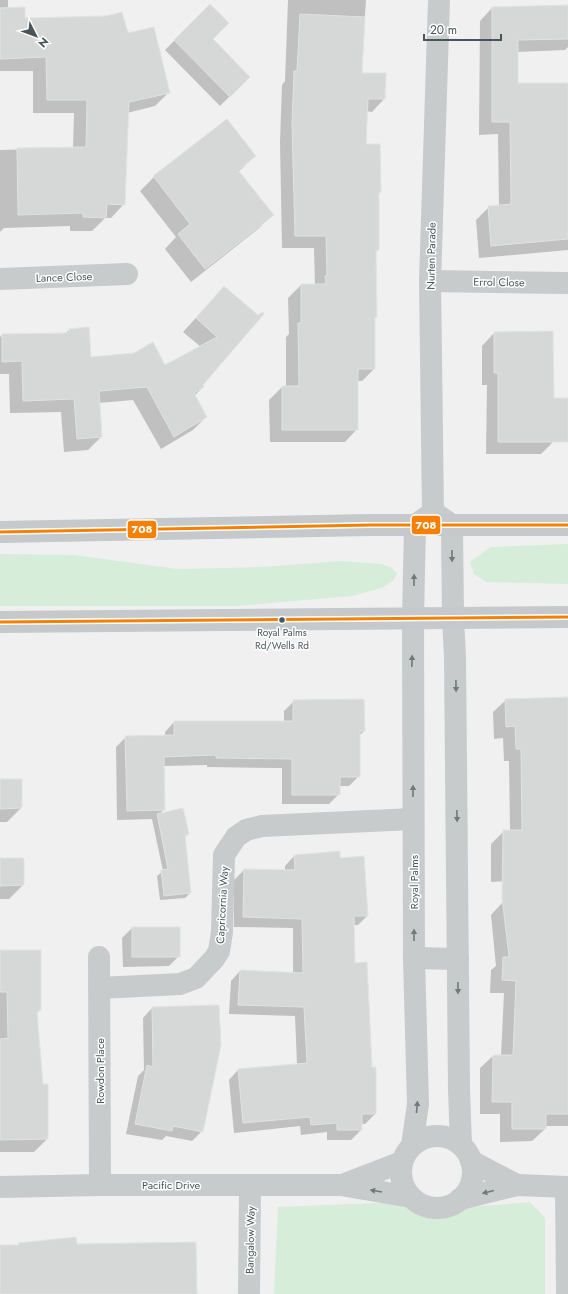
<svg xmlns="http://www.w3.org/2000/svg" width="568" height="1294" font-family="Jost,sans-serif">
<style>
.green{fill:#d6edd9}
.shadow{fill:#0003}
.building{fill:#d6d8d8;stroke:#e1e2e3}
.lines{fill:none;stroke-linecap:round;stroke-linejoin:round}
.street{stroke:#c7cbcb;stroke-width:22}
.secondary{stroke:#c7cbcb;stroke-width:22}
.primary{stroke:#c5c9cb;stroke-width:22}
.bus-1-casing{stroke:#fff;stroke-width:6}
.bus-1{stroke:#f68004;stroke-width:3}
.oneway{fill:#6e797c}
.bus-dot{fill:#48565a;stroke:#fff;stroke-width:1.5}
.labels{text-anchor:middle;stroke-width:3;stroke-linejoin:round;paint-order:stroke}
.bus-label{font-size:10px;fill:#48565a;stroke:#fff}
.street-label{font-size:11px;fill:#48565a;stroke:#fff}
.line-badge{stroke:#fff;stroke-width:1.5}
.badge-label{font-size:11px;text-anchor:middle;font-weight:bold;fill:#fff}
</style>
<rect width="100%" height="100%" fill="#f0f0f0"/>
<g class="green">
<polygon points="568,544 568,584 486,582 474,574 470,562 491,547"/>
<polygon points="0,554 74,555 178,569 262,567 341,561 381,564 392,568 397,574 394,580 382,588 352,596 238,606 0,606"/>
<polygon points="401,1202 434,1210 530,1202 545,1218 545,1294 274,1294 278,1207"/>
</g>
<g class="shadow">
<polygon points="0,0 8,0 8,9 24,19 127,35 169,92 155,106 127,113 124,204 111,218 105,218 92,231 70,231 70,226 4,228 0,232 0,150 73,148 74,113 33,113 33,71 0,71"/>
<polygon points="288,0 366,0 361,74 384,99 372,112 366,111 365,145 379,145 380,192 378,195 378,250 375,253 374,369 362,381 357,381 357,429 345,442 270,442 269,400 282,387 286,387 286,337 289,334 288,298 301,285 315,285 314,248 282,248 280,142 282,85 285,81"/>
<polygon points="210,5 212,39 249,77 220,106 165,50"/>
<polygon points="568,6 568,47 565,50 517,52 517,84 568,84 568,250 479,258 476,220 489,207 499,206 498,134 479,135 480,21 492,8"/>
<polygon points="255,156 238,172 272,215 258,229 191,282 165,249 176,237 140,191 154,177"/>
<polygon points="224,287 258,316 202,384 203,387 194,396 206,417 193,430 161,449 133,400 99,403 101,437 88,450 64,452 61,412 10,413 9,374 0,374 0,337 2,335 65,334 69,330 90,358 165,367 201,347 183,332"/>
<polygon points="494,333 554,441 541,454 486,454 487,385 482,385 482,346"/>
<polygon points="568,698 568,873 565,877 491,882 491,844 504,831 510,831 509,761 504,761 503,738 494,739 493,712 506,700"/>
<polygon points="294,701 364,731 359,736 359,776 349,786 339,786 339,794 329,804 282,804 282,768 207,767 207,765 163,766 164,809 159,815 188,834 184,838 190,893 185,898 160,900 157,876 163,871 152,819 117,820 116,747 126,737 165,736 165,732 174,722 284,722 284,711"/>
<polygon points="0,780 21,808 7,822 0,822"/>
<polygon points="294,856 339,859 367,916 358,925 353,925 354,964 371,1068 375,1114 365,1124 361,1124 361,1130 351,1140 327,1140 327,1132 301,1135 300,1126 234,1133 229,1080 238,1070 297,1065 295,1016 229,1014 231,981 240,971 293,973 293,928 234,927 234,880 244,870 285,870 285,866"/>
<polygon points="0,859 23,885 9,899 0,899"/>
<polygon points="568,901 568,1126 545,1126 545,1129 532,1141 500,1142 500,1114 480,1114 480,1068 493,1056 501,1056 504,993 490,993 491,970 496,966 491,915 503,902"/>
<polygon points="132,928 179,956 169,966 123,967 122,938"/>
<polygon points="0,951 40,1010 36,1014 47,1139 34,1152 0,1152"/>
<polygon points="152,1008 202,1131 192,1141 166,1136 162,1140 126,1134 138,1076 144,1070 143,1018"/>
</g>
<g class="building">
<polygon points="210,4 229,23 213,39 250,77 230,97 174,40"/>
<polygon points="568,5 568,39 518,40 518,83 568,83 568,239 491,246 488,206 511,204 510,122 492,122 492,7"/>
<polygon points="25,7 25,18 106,16 122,12 128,33 154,27 170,93 129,102 125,205 107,204 106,218 83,217 83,213 18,215 17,148 86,147 87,100 47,100 46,57 0,59 0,8"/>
<polygon points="300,14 365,17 362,73 386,73 385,99 368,99 366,144 380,144 381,192 379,192 379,250 376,250 377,317 375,317 375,369 358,369 358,430 282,430 282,386 299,386 298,323 301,323 301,284 326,284 325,276 327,276 326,236 295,236 292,124 294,71 297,71"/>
<polygon points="227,119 256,156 238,170 274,215 205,269 178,234 190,224 153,176"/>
<polygon points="224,286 258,315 263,312 264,314 203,385 204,387 194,393 207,417 174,437 147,387 99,391 102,437 77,439 74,399 23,401 22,361 2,362 2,334 69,333 69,329 89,327 91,357 134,353 153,342 165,365 217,337 196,318"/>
<polygon points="553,331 554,398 568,398 568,442 498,442 498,373 494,373 494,332"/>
<polygon points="568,697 568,1114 546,1114 546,1129 512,1129 512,1102 492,1102 493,1055 513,1055 516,981 502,980 503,957 509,957 502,897 503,830 522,830 521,749 516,749 515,726 506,727 505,699"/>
<polygon points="364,699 365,731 360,731 360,777 340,777 340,795 292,795 292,759 216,758 216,755 164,757 165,810 127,811 125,736 174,735 174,721 293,721 293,700"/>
<polygon points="0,779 22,779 22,808 0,809"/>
<polygon points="183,808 189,834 185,835 191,893 164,896 161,870 168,869 157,814"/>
<polygon points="340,851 340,858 364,856 368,916 354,916 355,963 367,962 372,1067 376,1067 376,1114 362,1114 362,1130 337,1130 337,1123 311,1125 310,1117 243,1123 238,1069 307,1063 304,1007 238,1005 240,970 303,973 302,919 243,917 244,869 295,870 294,855"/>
<polygon points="0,858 24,858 24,885 0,886"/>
<rect x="132" y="927" width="48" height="30"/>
<polygon points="0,950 41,950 41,1010 37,1011 43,1084 48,1084 48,1139 0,1140 0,1039 8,1038 7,992 0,992"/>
<polygon points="219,1005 221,1045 203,1132 173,1126 172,1131 135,1124 147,1065 153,1067 152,1007"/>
<polygon points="76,1237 77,1244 196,1242 197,1294 0,1294 0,1245 19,1245 18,1243"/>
</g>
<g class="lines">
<g class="street">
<polyline points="0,279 127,274"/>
<polyline points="430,281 568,283"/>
<polyline points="453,619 455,657 459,1089 461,1145"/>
<polyline points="99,957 100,1185"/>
<polyline points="414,958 458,959"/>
<polyline points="100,988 180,984 196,978 214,959 219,951 222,932 224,855 236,837 246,830 262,826 413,819"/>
<circle cx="437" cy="1172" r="36"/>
<polyline points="412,1146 418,1104 414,958 413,619"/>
<polyline points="471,1161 517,1185"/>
<polyline points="342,1185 402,1162"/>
<polyline points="0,1187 100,1185 341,1185 411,1197"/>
<polyline points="566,1187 567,1294"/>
<polyline points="460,1199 517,1185 568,1187"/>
<polyline points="249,1294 250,1186"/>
</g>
<g class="secondary">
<polyline points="433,512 430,281 439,0"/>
<polyline points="436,514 452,525 453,619"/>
<polyline points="413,619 415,525 431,514"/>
</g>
<g class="primary">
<polyline points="0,532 370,525 568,525"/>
<polyline points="0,622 568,617"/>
</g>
<defs>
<g id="bus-1">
<polyline points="0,532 370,525 568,525"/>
<polyline points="0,622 568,617"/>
</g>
</defs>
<use href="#bus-1" class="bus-1-casing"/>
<use href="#bus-1" class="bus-1"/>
</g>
<defs><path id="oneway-solid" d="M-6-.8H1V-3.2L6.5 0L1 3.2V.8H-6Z"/></defs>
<g class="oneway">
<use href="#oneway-solid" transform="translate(452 556) rotate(89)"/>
<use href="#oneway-solid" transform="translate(414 580) rotate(-89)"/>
<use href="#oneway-solid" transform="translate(412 661) rotate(-88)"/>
<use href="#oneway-solid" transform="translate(456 686) rotate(89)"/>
<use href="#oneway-solid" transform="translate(413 791) rotate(-90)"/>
<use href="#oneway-solid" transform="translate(457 816) rotate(89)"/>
<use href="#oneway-solid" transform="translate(414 935) rotate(-90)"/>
<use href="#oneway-solid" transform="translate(458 988) rotate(90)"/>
<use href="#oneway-solid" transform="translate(417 1107) rotate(-85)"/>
<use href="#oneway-solid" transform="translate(376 1191) rotate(-170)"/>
<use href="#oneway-solid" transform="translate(488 1192) rotate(166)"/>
</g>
<circle class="bus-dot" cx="282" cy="620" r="3.5"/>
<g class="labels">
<g class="bus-label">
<text x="282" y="636">Royal Palms<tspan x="282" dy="13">Rd/Wells Rd</tspan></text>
</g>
<g class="street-label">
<text transform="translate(431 256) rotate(-89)" y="4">Nurten Parade</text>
<text transform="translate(64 277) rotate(-2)" y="4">Lance Close</text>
<text transform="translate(499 282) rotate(1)" y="4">Errol Close</text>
<text transform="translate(414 882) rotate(-90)" y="4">Royal Palms</text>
<text transform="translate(222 905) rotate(-87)" y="4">Capricornia Way</text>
<text transform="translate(100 1071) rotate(-90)" y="4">Rowdon Place</text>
<text x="171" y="1189">Pacific Drive</text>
<text transform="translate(250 1240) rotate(-89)" y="4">Bangalow Way</text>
</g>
</g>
<g class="line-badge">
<rect x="411" y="515" width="30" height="20" rx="4" fill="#f68004"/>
<rect x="127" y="520" width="30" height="19" rx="4" fill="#f68004"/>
</g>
<g class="badge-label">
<text x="426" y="529">708</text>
<text x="142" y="533">708</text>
</g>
<g transform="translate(36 36) rotate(132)" stroke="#ffffff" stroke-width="3" paint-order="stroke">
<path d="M0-3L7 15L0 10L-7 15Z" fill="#48565a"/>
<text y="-6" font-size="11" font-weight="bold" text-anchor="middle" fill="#48565a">N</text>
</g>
<path d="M424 34v6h77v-6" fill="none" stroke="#48565a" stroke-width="2"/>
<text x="430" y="34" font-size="12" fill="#48565a" stroke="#ffffff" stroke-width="3" paint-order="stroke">20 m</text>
</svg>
